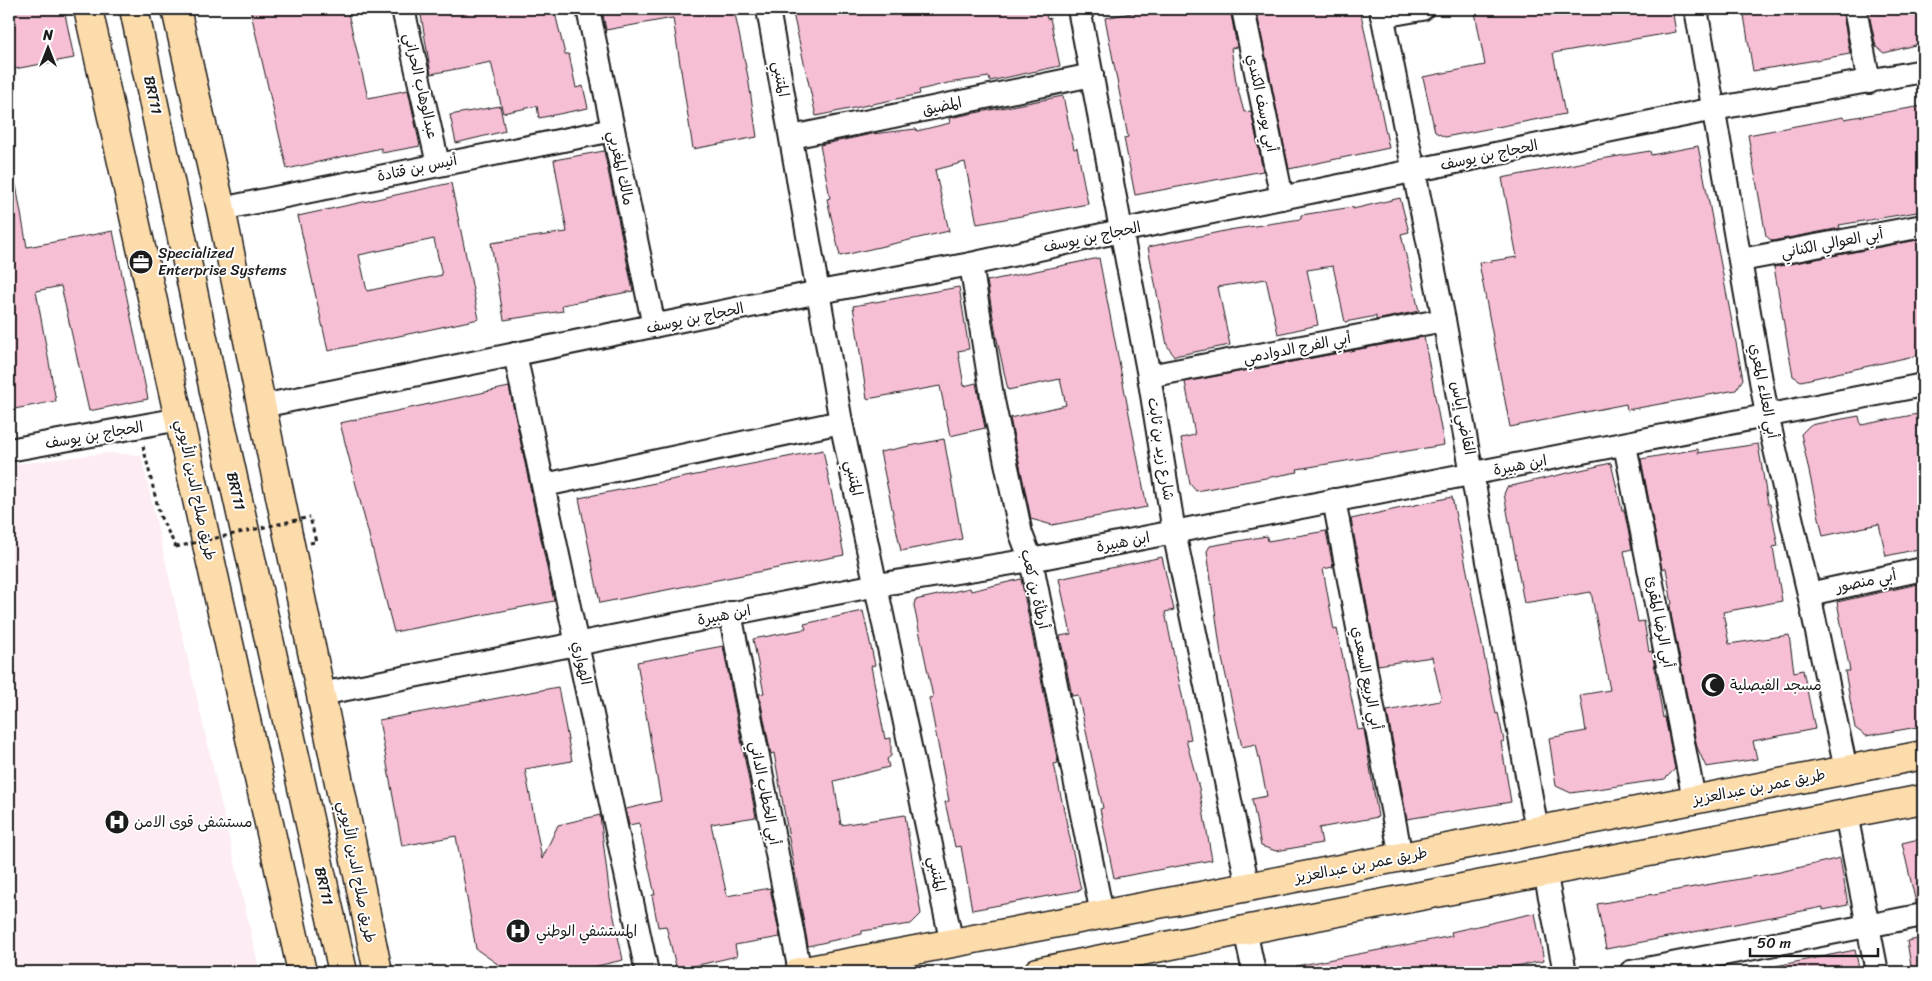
<svg xmlns="http://www.w3.org/2000/svg" width="1932" height="981" font-family="Sriracha,'Playpen Sans Arabic',sans-serif">
<style>
.built{fill:#fdecf3}
.building{fill:#f7bfd6;stroke:#1c1c1c;fill-rule:evenodd}
.lines{fill:none;stroke-linecap:round;stroke-linejoin:round}
.minor-casing{stroke:#1c1c1c;stroke-width:26}
.major-casing{stroke:#1c1c1c;stroke-width:31}
.path{stroke:#1c1c1c;stroke-width:3;stroke-dasharray:4 4;stroke-linecap:butt}
.minor{stroke:#fff;stroke-width:22}
.major{stroke:#fddcac;stroke-width:28}
.path-bridge{stroke:#1c1c1c;stroke-width:3;stroke-dasharray:4 4;stroke-linecap:butt}
.labels{text-anchor:middle;stroke-width:4;stroke-linejoin:round;paint-order:stroke}
.street-label{font-size:15px;fill:#1c1c1c;stroke:#fff}
.poi-label{font-size:15px;fill:#1c1c1c;stroke:#fff;text-anchor:start}
</style>
<rect width="100%" height="100%" fill="#fff"/>
<filter id="ink" filterUnits="userSpaceOnUse"><feTurbulence type="fractalNoise" baseFrequency=".02" numOctaves="2"/><feDisplacementMap in="SourceGraphic" scale="10" xChannelSelector="R" yChannelSelector="G"/><feConvolveMatrix kernelMatrix="1 2 1 2 8 2 1 2 1" color-interpolation-filters="sRGB"/></filter>
<g filter="url(#ink)">
<polygon class="built" points="107,453 141,455 260,972 9,972 9,465"/>
<g class="building">
<polygon points="9,9 64,9 74,58 9,70"/>
<polygon points="250,9 347,9 368,98 408,90 420,146 382,153 381,148 287,169"/>
<polygon points="420,9 554,9 565,54 569,54 576,88 583,86 588,108 539,118 537,106 503,113 491,62 431,74"/>
<polygon points="602,9 734,9 748,77 757,137 693,149 673,18 606,30"/>
<polygon points="792,9 1045,9 1047,19 1050,18 1060,66 990,81 989,77 948,83 919,90 920,94 816,116"/>
<polygon points="1152,9 1230,9 1237,47 1231,48 1236,82 1244,112 1251,111 1263,171 1135,195 1124,138 1128,137 1105,18"/>
<polygon points="1256,9 1360,9 1389,148 1289,169"/>
<polygon points="1490,9 1672,9 1676,32 1553,53 1565,114 1445,137 1435,132 1423,77 1485,65 1475,12"/>
<polygon points="1743,9 1842,9 1850,54 1753,71"/>
<polygon points="1868,9 1923,9 1923,43 1884,53 1876,47"/>
<polygon points="1063,96 1074,149 1077,148 1088,204 977,224 965,162 935,170 949,231 840,256 827,199 830,198 820,145 872,134 916,129 917,131 950,123 949,118"/>
<polygon points="500,106 505,131 456,143 450,115"/>
<polygon points="1923,106 1923,211 1839,225 1840,228 1772,241 1766,236 1748,135 1843,117 1844,119"/>
<polygon points="1698,146 1743,379 1736,390 1627,410 1626,404 1510,427 1479,263 1517,257 1502,178 1595,160 1650,151 1651,155"/>
<polygon points="604,151 633,291 562,305 563,311 504,320 491,243 567,232 554,160"/>
<path d="M451 183 479 319 328 351 298 216ZM434 239 442 275 367 291 359 255Z"/>
<polygon points="16,185 27,247 113,231 148,399 89,411 61,286 36,291 56,401 9,410 9,186"/>
<polygon points="1400,198 1409,232 1401,234 1419,311 1376,320 1376,316 1345,322 1333,266 1307,270 1318,325 1278,334 1266,279 1218,287 1230,345 1174,356 1167,345 1148,247 1229,230 1301,219 1301,215 1353,207 1353,209"/>
<polygon points="1923,239 1923,354 1801,381 1793,376 1774,267"/>
<polygon points="1099,258 1147,507 1052,525 1031,519 1010,418 1066,405 1060,379 1008,390 996,335 987,281"/>
<polygon points="959,287 969,349 958,351 964,386 976,383 985,428 950,436 940,386 867,399 853,306"/>
<polygon points="1424,337 1444,445 1297,469 1298,472 1196,491 1190,484 1181,438 1195,435 1185,382"/>
<polygon points="509,387 554,601 394,632 340,423"/>
<polygon points="1923,413 1923,548 1886,556 1879,524 1823,536 1801,434 1810,425 1859,416 1861,425"/>
<polygon points="944,439 962,539 901,551 880,452"/>
<polygon points="1758,444 1768,504 1770,504 1778,546 1773,547 1782,601 1723,612 1729,644 1789,635 1794,672 1803,670 1815,729 1753,741 1757,759 1706,767 1697,747 1671,614 1670,605 1672,604 1666,568 1662,569 1641,459 1698,449 1698,453"/>
<polygon points="823,450 844,555 600,603 579,498"/>
<polygon points="1611,463 1622,510 1624,510 1632,549 1624,551 1638,622 1644,621 1649,652 1652,651 1663,718 1665,717 1675,769 1665,779 1571,793 1556,786 1549,738 1586,731 1580,695 1610,690 1591,592 1524,603 1504,494 1507,487"/>
<polygon points="1452,497 1496,714 1498,713 1504,741 1501,742 1511,802 1407,819 1387,711 1440,701 1441,696 1432,657 1378,665 1351,519"/>
<polygon points="1326,531 1333,567 1323,569 1334,630 1337,629 1358,730 1364,729 1378,817 1319,828 1322,843 1276,851 1261,846 1252,799 1267,796 1256,744 1242,747 1221,654 1207,551 1210,546 1267,536 1268,541"/>
<polygon points="1162,557 1174,610 1165,612 1191,739 1186,740 1199,788 1212,860 1114,878 1100,809 1103,808 1078,695 1072,696 1060,636 1071,634 1059,579"/>
<polygon points="1021,579 1058,763 1054,764 1081,890 972,910 961,846 955,847 945,802 949,801 929,698 933,697 914,606 915,600 970,588 971,591"/>
<polygon points="1923,583 1923,726 1866,736 1855,728 1845,671 1850,671 1837,602"/>
<polygon points="863,611 875,665 871,666 885,739 891,738 891,756 887,759 889,767 834,781 841,825 905,815 921,914 911,924 862,931 862,934 808,946 774,753 771,754 759,694 764,693 753,639 806,629 804,624"/>
<polygon points="723,646 756,817 711,824 727,896 770,888 780,937 735,945 737,956 677,970 666,926 658,927 652,895 655,895 639,823 629,825 626,809 661,801 637,662"/>
<polygon points="558,687 572,761 525,769 542,859 558,825 600,815 610,898 623,960 571,972 509,972 476,949 456,836 402,846 379,720"/>
<polygon points="1923,838 1923,902 1916,903 1902,843"/>
<polygon points="1840,858 1848,905 1823,910 1823,907 1606,949 1597,904 1780,872"/>
<polygon points="1535,913 1544,961 1482,972 1459,972 1458,970 1443,972 1297,972 1296,966 1452,936 1451,932"/>
<polygon points="1923,938 1923,972 1912,972 1907,941"/>
<polygon points="1855,950 1860,972 1777,972 1776,966"/>
</g>
<g class="lines">
<defs>
<g id="minor">
<polyline points="403,9 438,164"/>
<polyline points="588,9 654,326"/>
<polyline points="768,9 841,422 952,944"/>
<polyline points="1079,9 1149,376 1174,532 1248,887"/>
<polyline points="1243,9 1282,198"/>
<polyline points="1381,9 1444,320 1537,830"/>
<polyline points="1696,9 1767,415 1809,594 1846,770"/>
<polyline points="1855,9 1869,82"/>
<polyline points="1382,16 1422,9"/>
<polyline points="792,137 1092,75"/>
<polyline points="221,209 613,130"/>
<polyline points="1741,260 1923,226"/>
<polyline points="971,264 992,396 1021,534 1031,560 1102,914"/>
<polyline points="515,354 647,972"/>
<polyline points="1149,376 1444,320"/>
<polyline points="262,406 819,292 971,264 1120,231 1714,109 1923,71"/>
<polyline points="1625,445 1694,799"/>
<polyline points="9,450 180,419"/>
<polyline points="545,485 841,422"/>
<polyline points="1334,500 1401,857"/>
<polyline points="1809,594 1923,569"/>
<polyline points="730,613 800,972"/>
<polyline points="321,694 877,585 1031,560 1923,385"/>
<polyline points="1846,814 1877,972"/>
<polyline points="1545,872 1565,972"/>
<polyline points="1245,930 1254,972"/>
<polyline points="1631,972 1923,915"/>
</g>
<g id="major">
<polyline points="88,9 302,972"/>
<polyline points="134,9 218,410 343,972"/>
<polyline points="176,9 221,209 378,972"/>
<polyline points="799,972 1248,887 1923,755"/>
<polyline points="1038,972 1245,930 1923,799"/>
</g>
</defs>
<use href="#minor" class="minor-casing"/>
<use href="#major" class="major-casing"/>
<g class="path">
<polyline points="143,446 160,516 176,547"/>
<polyline points="310,543 316,542 310,517"/>
</g>
<use href="#minor" class="minor"/>
<use href="#major" class="major"/>
<polyline class="path-bridge" points="176,547 310,517"/>
</g>
</g>
<defs>
<symbol id="office-disc" viewBox="-11 -11 22 22"><circle r="9.5" fill="#1c1c1c" stroke="#fff"/><path d="M-6-3h4V-5.5h4V-3h4V5H-6ZM-1-4.5V-3h2v-1.5ZM-6 0V1H6V0Z" fill="#fff"/></symbol>
<symbol id="mosque-disc" viewBox="-11 -11 22 22"><circle r="9.5" fill="#1c1c1c" stroke="#fff"/><path d="M3.5-4.9A6 6 0 1 0 3.5 4.9A5 5 0 1 1 3.5-4.9Z" fill="#fff"/></symbol>
<symbol id="hospital-disc" viewBox="-11 -11 22 22"><circle r="9.5" fill="#1c1c1c" stroke="#fff"/><path d="M-5-5h3v3.5h4V-5h3V5h-3V1.5h-4V5h-3Z" fill="#fff"/></symbol>
</defs>
<g fill-rule="evenodd">
<use href="#office-disc" x="127" y="248" width="28" height="28"/>
<use href="#mosque-disc" x="1699" y="671" width="28" height="28"/>
<use href="#hospital-disc" x="103" y="808" width="28" height="28"/>
<use href="#hospital-disc" x="504" y="917" width="28" height="28"/>
</g>
<g class="labels">
<g class="street-label">
<text transform="translate(781 79) rotate(80)" y="5">المتنبي</text>
<text transform="translate(421 86) rotate(77)" y="5">عبدالوهاب الحراني</text>
<text transform="translate(153 95) rotate(78)" y="5">BRT11</text>
<text transform="translate(1262 103) rotate(78)" y="5">أبي يوسف الكندي</text>
<text transform="translate(942 106) rotate(-12)" y="5">المضيق</text>
<text transform="translate(1489 155) rotate(-12)" y="5">الحجاج بن يوسف</text>
<text transform="translate(417 168) rotate(-12)" y="5">أنيس بن قتادة</text>
<text transform="translate(621 168) rotate(78)" y="5">مالك المغربي</text>
<text transform="translate(1092 237) rotate(-12)" y="5">الحجاج بن يوسف</text>
<text transform="translate(1832 243) rotate(-11)" y="5">أبي العوالي الكناني</text>
<text transform="translate(695 318) rotate(-12)" y="5">الحجاج بن يوسف</text>
<text transform="translate(1297 348) rotate(-11)" y="5">أبي الفرج الدوادمي</text>
<text transform="translate(1764 391) rotate(79)" y="5">أبي العلاء المعري</text>
<text transform="translate(1463 418) rotate(79)" y="5">القاضي إياس</text>
<text transform="translate(94 435) rotate(-10)" y="5">الحجاج بن يوسف</text>
<text transform="translate(1161 449) rotate(81)" y="5">شارع زيد بن ثابت</text>
<text transform="translate(1520 465) rotate(-11)" y="5">ابن هبيرة</text>
<text transform="translate(854 478) rotate(78)" y="5">المتنبي</text>
<text transform="translate(196 490) rotate(78)" y="5">طريق صلاح الدين الأيوبي</text>
<text transform="translate(236 491) rotate(77)" y="5">BRT11</text>
<text transform="translate(1123 542) rotate(-11)" y="5">ابن هبيرة</text>
<text transform="translate(1866 581) rotate(-12)" y="5">أبي منصور</text>
<text transform="translate(1035 589) rotate(77)" y="5">أرطأة بن كعب</text>
<text transform="translate(724 615) rotate(-11)" y="5">ابن هبيرة</text>
<text transform="translate(1660 622) rotate(79)" y="5">أبي الرضا المقرئ</text>
<text transform="translate(582 663) rotate(78)" y="5">الهواري</text>
<text transform="translate(1367 678) rotate(79)" y="5">أبي الربيع السعدي</text>
<text transform="translate(1759 787) rotate(-11)" y="5">طريق عمر بن عبدالعزيز</text>
<text transform="translate(765 793) rotate(79)" y="5">أبي الخطاب الداني</text>
<text transform="translate(1361 865) rotate(-11)" y="5">طريق عمر بن عبدالعزيز</text>
<text transform="translate(357 872) rotate(79)" y="5">طريق صلاح الدين الأيوبي</text>
<text transform="translate(937 874) rotate(78)" y="5">المتنبي</text>
<text transform="translate(324 886) rotate(77)" y="5">BRT11</text>
</g>
<g class="poi-label">
<text x="158" y="258">Specialized<tspan x="158" dy="17">Enterprise Systems</tspan></text>
<text x="1730" y="690">مسجد الفيصلية</text>
<text x="134" y="827">مستشفى قوى الامن</text>
<text x="536" y="936">المستشفي الوطني</text>
</g>
</g>
<rect width="1932" height="981" fill="none" stroke="#fff" stroke-width="30"/>
<rect x="15" y="15" width="1902" height="951" fill="none" stroke="#1c1c1c" stroke-width="2" filter="url(#ink)"/>
<g transform="translate(48 48)" stroke="#ffffff" stroke-width="4" paint-order="stroke">
<path d="M0-4L9 19L0 12L-9 19Z" fill="#1c1c1c"/>
<text y="-8" font-size="14" font-weight="bold" text-anchor="middle" fill="#1c1c1c">N</text>
</g>
<path d="M1750 948v8h128v-8" fill="none" stroke="#1c1c1c" stroke-width="2.5"/>
<text x="1757" y="948" font-size="15" fill="#1c1c1c" stroke="#ffffff" stroke-width="4" paint-order="stroke">50 m</text>
</svg>
